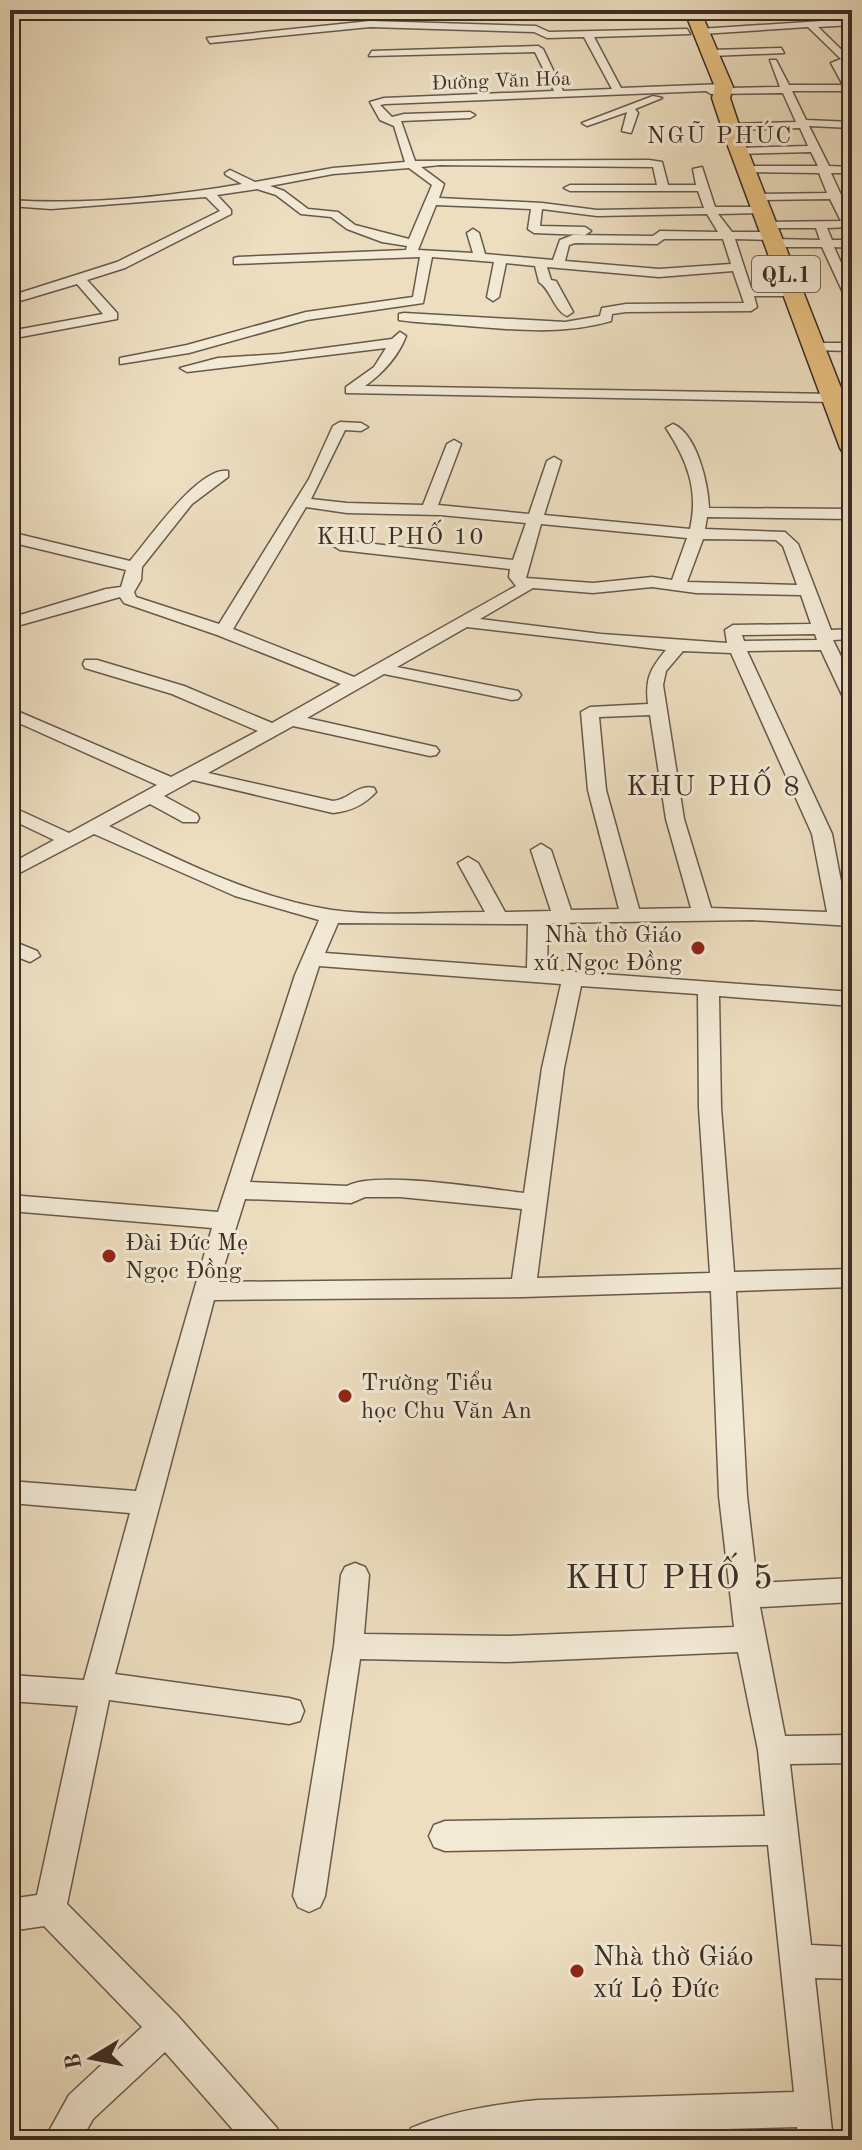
<svg xmlns="http://www.w3.org/2000/svg" width="862" height="2150" font-family="'Old Standard TT',serif">
<style>
.lines{fill:none;stroke-linecap:round;stroke-linejoin:round}
.street-casing{stroke:#68594c;stroke-width:3}
.highway-casing{stroke:#3b2d25;stroke-width:3}
.street{fill:#f3ead6;fill-rule:evenodd}
.highway{fill:#e6bf80;fill-rule:evenodd}
.poi-dot{fill:#8f2418;stroke:#f3ead6;stroke-width:3}
.labels{text-anchor:middle;stroke-width:6;stroke-linejoin:round;paint-order:stroke}
.far-street-label{font-size:20px;fill:#3b2d25;stroke:#f3ead6}
.shield{fill:#f3ead6;stroke:#72665a;stroke-width:2}
.shield-label{font-size:22px;font-weight:bold;fill:#3b2d25}
.far-quarter-label{font-size:24px;letter-spacing:2px;fill:#3b2d25;stroke:#f3ead6}
.poi-label{font-size:24px;fill:#3b2d25;stroke:#f3ead6;text-anchor:start}
.quarter-label{font-size:28px;letter-spacing:2px;fill:#3b2d25;stroke:#f3ead6}
.near-poi-label{font-size:28px;fill:#3b2d25;stroke:#f3ead6;text-anchor:start}
.near-quarter-label{font-size:34px;letter-spacing:2px;fill:#3b2d25;stroke:#f3ead6}
</style>
<rect width="100%" height="100%" fill="#eddec0"/>
<filter id="stains"><feTurbulence type="fractalNoise" baseFrequency=".0025" numOctaves="4"/><feColorMatrix values="0 0 0 0 .2 0 0 0 0 .09 0 0 0 0 .02 0 0 0 .5 -.17"/></filter>
<radialGradient id="worn" r=".72"><stop offset=".6" stop-color="#630" stop-opacity="0"/><stop offset="1" stop-color="#630" stop-opacity=".3"/></radialGradient>
<g class="lines">
<defs>
<g id="street">
<polygon points="10,10 45,10 13,15"/>
<path d="M852 19V25L818 27 852 60 851 63 842 65 852 83V95L846 91H792L806 120 852 122V128L809 126 829 166 852 167V173H831L852 219V227L827 228 832 240H852V248L834 247 852 287V303L846 299 822 247H774L768 243 774 239 820 240 816 228H767L761 225 767 222 841 221 830 199 757 200 751 197 757 194 827 193 819 173 746 172 741 169 746 166H818L811 152 739 154 734 151 739 148 808 146 800 128 731 130 726 127 731 124 796 122 783 93 711 94 706 91 385 104 380 105 392 117 404 114 470 112 475 115 470 118 401 121 415 161 649 160 662 162 668 185H696L693 169 702 167 715 207H762L768 210 762 213 718 214 732 232H771L777 236 771 240 735 239 751 288H792L798 292 792 296H754L757 307 751 311 626 312 612 314 611 321C560 336 507 329 455 325 437 323 418 323 399 320V314L404 313 565 322 600 316 602 308 626 304 744 303 733 271 659 277 547 267 551 280 556 281 573 312 567 316C554 310 551 290 539 282L535 266 506 263 499 297 493 301 487 297 494 262 432 257 423 303 307 320 189 353 120 364V358L187 345 306 312 413 297 420 257 234 264V258L238 257 406 250 407 246 382 242 347 229 331 217 301 214 276 195 257 189 217 195 231 210V214L125 268 87 280 117 313V319L10 339V331L103 314 77 284 10 304V296L117 262 220 211 206 197 51 209 10 206V200C86 205 167 197 242 184L226 175 225 173 230 170 255 182 333 168 405 162 394 126 380 120 370 102 384 98 554 91 535 52 369 56 372 51 538 46 543 49 563 91 612 89 584 37 547 38 534 32 370 27 210 43 207 38 370 21 536 26 549 32 687 29 690 34 594 37 621 88 724 84 728 88 780 87 770 60H776L789 85H843L831 63 841 59 808 27 702 34 699 29ZM440 165 653 167 657 185H570L564 188 570 191H698L704 208 597 210 542 203 439 198 444 184 421 167ZM409 168 432 185 409 239 355 225 338 212 308 209 284 191 270 186 333 174ZM436 205 531 209 528 229 534 233 585 235 591 231 585 227 540 226 542 209 597 216 707 214 718 232 660 231 653 236 573 235 560 240 553 260 485 254 479 233 473 229 467 233 473 253 418 250ZM664 239H723L731 264 659 269 565 261 569 245 575 243 657 244Z"/>
<polygon points="781,48 784,53 711,56 706,53 711,50"/>
<polygon points="653,96 662,98 635,109 638,113 631,133 622,131 627,112 587,126 582,123"/>
<path d="M400 332 406 336C399 355 383 373 365 386L833 394 840 398 833 402 346 393V387L374 367 386 348 187 372 180 368 218 358 280 354 392 339Z"/>
<polygon points="813,343 852,343 852,351 808,350 808,344"/>
<path d="M340 422 361 423 368 427 361 431 345 430 311 499 347 503 423 505 447 444 454 440 461 444 438 505 529 514 547 461 554 457 561 461 544 515 690 529C699 490 687 460 666 428L673 424C697 434 708 483 709 508L852 509V519L707 517 705 529 785 532 798 544 831 630 852 629V639L833 640 852 679V702L843 697 821 650 747 651 832 834 847 913 852 914V926L752 920 548 923 547 970 852 992V1006L719 996 721 1108 734 1272 852 1269V1287L736 1291 747 1496 757 1583 852 1578V1602L760 1607 785 1736 852 1735V1763L790 1764 811 1945 852 1947V1979L815 1978 833 2140H799L797 2127 538 2134 493 2140H406L411 2128C450 2111 496 2104 538 2100L794 2092 768 1845 445 1851 434 1847 429 1836 434 1825 445 1821 765 1816 758 1750 738 1652 507 1662 360 1659 325 1896 320 1907 309 1912 298 1907 293 1896 334 1646 341 1575 345 1567 355 1563 365 1567 369 1575 364 1634 507 1636 734 1627 719 1496 711 1291 523 1297 214 1300 115 1674 289 1698 300 1701 304 1711 300 1721 289 1724 109 1700 67 1904 178 2016 277 2128 282 2140H242L165 2052 93 2119 81 2140H44L69 2095 142 2027 44 1926 10 1931V1899L37 1895 78 1706 10 1701V1675L84 1680 130 1513 10 1503V1481L136 1491 212 1228 10 1211V1195L218 1212 295 975 319 920 235 896 94 834 10 878V864L54 840 10 819V806L69 833 157 785 10 719V708L171 777 258 731 172 694 85 668 83 664 85 660H97L184 686 272 723 341 684 217 635 124 603 120 597 10 628V618L106 589 121 587 126 570 10 542V532L130 561C148 540 199 466 228 471V477L192 504 142 567 141 580 134 592 136 597 219 624 309 479 333 426ZM306 507 347 513 440 515 526 523 513 560 340 540 332 545 340 550 510 569 509 577 516 586 354 677 233 629ZM541 524 687 538 672 580 652 577 593 583 526 578ZM703 539 776 540 783 546 797 585 687 582ZM652 587 696 593 801 595 811 624 733 625 725 630 727 643 601 634 480 619 533 588 593 593ZM467 627 666 650C650 669 645 679 648 704L590 707 581 712 588 790 619 909 571 910 551 850 541 844 531 850 551 911 505 912 478 863 468 857 458 863 485 912C435 912 382 917 332 910 254 898 179 860 109 826L150 804 183 822H197L199 818 197 814 164 796 193 780 333 813C351 811 364 805 376 792L374 788C357 784 349 800 333 801L208 773 293 726 430 756 436 755 439 751 436 747 307 718 384 674 512 700 518 699 521 695 518 691 397 667ZM815 634 817 640 744 641 742 635ZM683 651 731 653 812 834 827 912 711 908 684 819 663 685 666 671ZM650 715 666 819 691 908 639 909 606 790 599 717ZM338 923 528 924 527 968 325 953ZM319 966 561 984 542 1068 524 1193C488 1189 375 1170 347 1186L250 1182ZM581 986 698 994 699 1108 710 1273 537 1278 564 1068ZM365 1197H400L522 1209 512 1279 219 1282 245 1199 351 1203Z"/>
<polygon points="10,940 37,951 40,956 30,962 10,954"/>
</g>
<polygon id="highway" points="684,10 700,10 733,87 730,98 746,146 852,416 852,455 843,453 840,448 728,146 712,98 715,87"/>
</defs>
<use href="#street" class="street-casing"/>
<use href="#highway" class="highway-casing"/>
<use href="#street" class="street"/>
<use href="#highway" class="highway"/>
</g>
<g class="poi-dot">
<circle cx="698" cy="948" r="8"/>
<circle cx="109" cy="1256" r="8"/>
<circle cx="345" cy="1396" r="8"/>
<circle cx="577" cy="1971" r="8"/>
</g>
<g class="labels">
<g class="far-street-label">
<text transform="translate(501 80) rotate(-2)" y="7">Đường Văn Hóa</text>
</g>
<rect class="shield" x="752" y="256" width="68" height="36" rx="6"/>
<g class="shield-label">
<text x="786" y="282">QL.1</text>
</g>
<g class="far-quarter-label">
<text x="720" y="143">NGŨ PHÚC</text>
<text x="401" y="544">KHU PHỐ 10</text>
</g>
<g class="poi-label">
<text x="682" y="942" text-anchor="end">Nhà thờ Giáo<tspan x="682" dy="28">xứ Ngọc Đồng</tspan></text>
<text x="125" y="1250">Đài Đức Mẹ<tspan x="125" dy="28">Ngọc Đồng</tspan></text>
<text x="361" y="1390">Trường Tiểu<tspan x="361" dy="28">học Chu Văn An</tspan></text>
</g>
<g class="quarter-label">
<text x="714" y="795">KHU PHỐ 8</text>
</g>
<g class="near-poi-label">
<text x="593" y="1965">Nhà thờ Giáo<tspan x="593" dy="32">xứ Lộ Đức</tspan></text>
</g>
<g class="near-quarter-label">
<text x="670" y="1588">KHU PHỐ 5</text>
</g>
</g>
<rect width="862" height="2150" fill="none" stroke="#eddec0" stroke-width="40"/>
<rect x="12" y="12" width="838" height="2126" fill="none" stroke="#3b2d25" stroke-width="4"/>
<rect x="20" y="20" width="822" height="2110" fill="none" stroke="#3b2d25" stroke-width="2"/>
<g transform="translate(92 2058) rotate(260)" stroke="#f3ead6" stroke-width="6" paint-order="stroke">
<path d="M0-6L14 30L0 20L-14 30Z" fill="#3b2d25"/>
<text y="-12" font-size="22" font-weight="bold" text-anchor="middle" fill="#3b2d25">B</text>
</g>
<rect width="100%" height="100%" filter="url(#stains)"/>
<rect width="100%" height="100%" fill="url(#worn)"/>
</svg>
